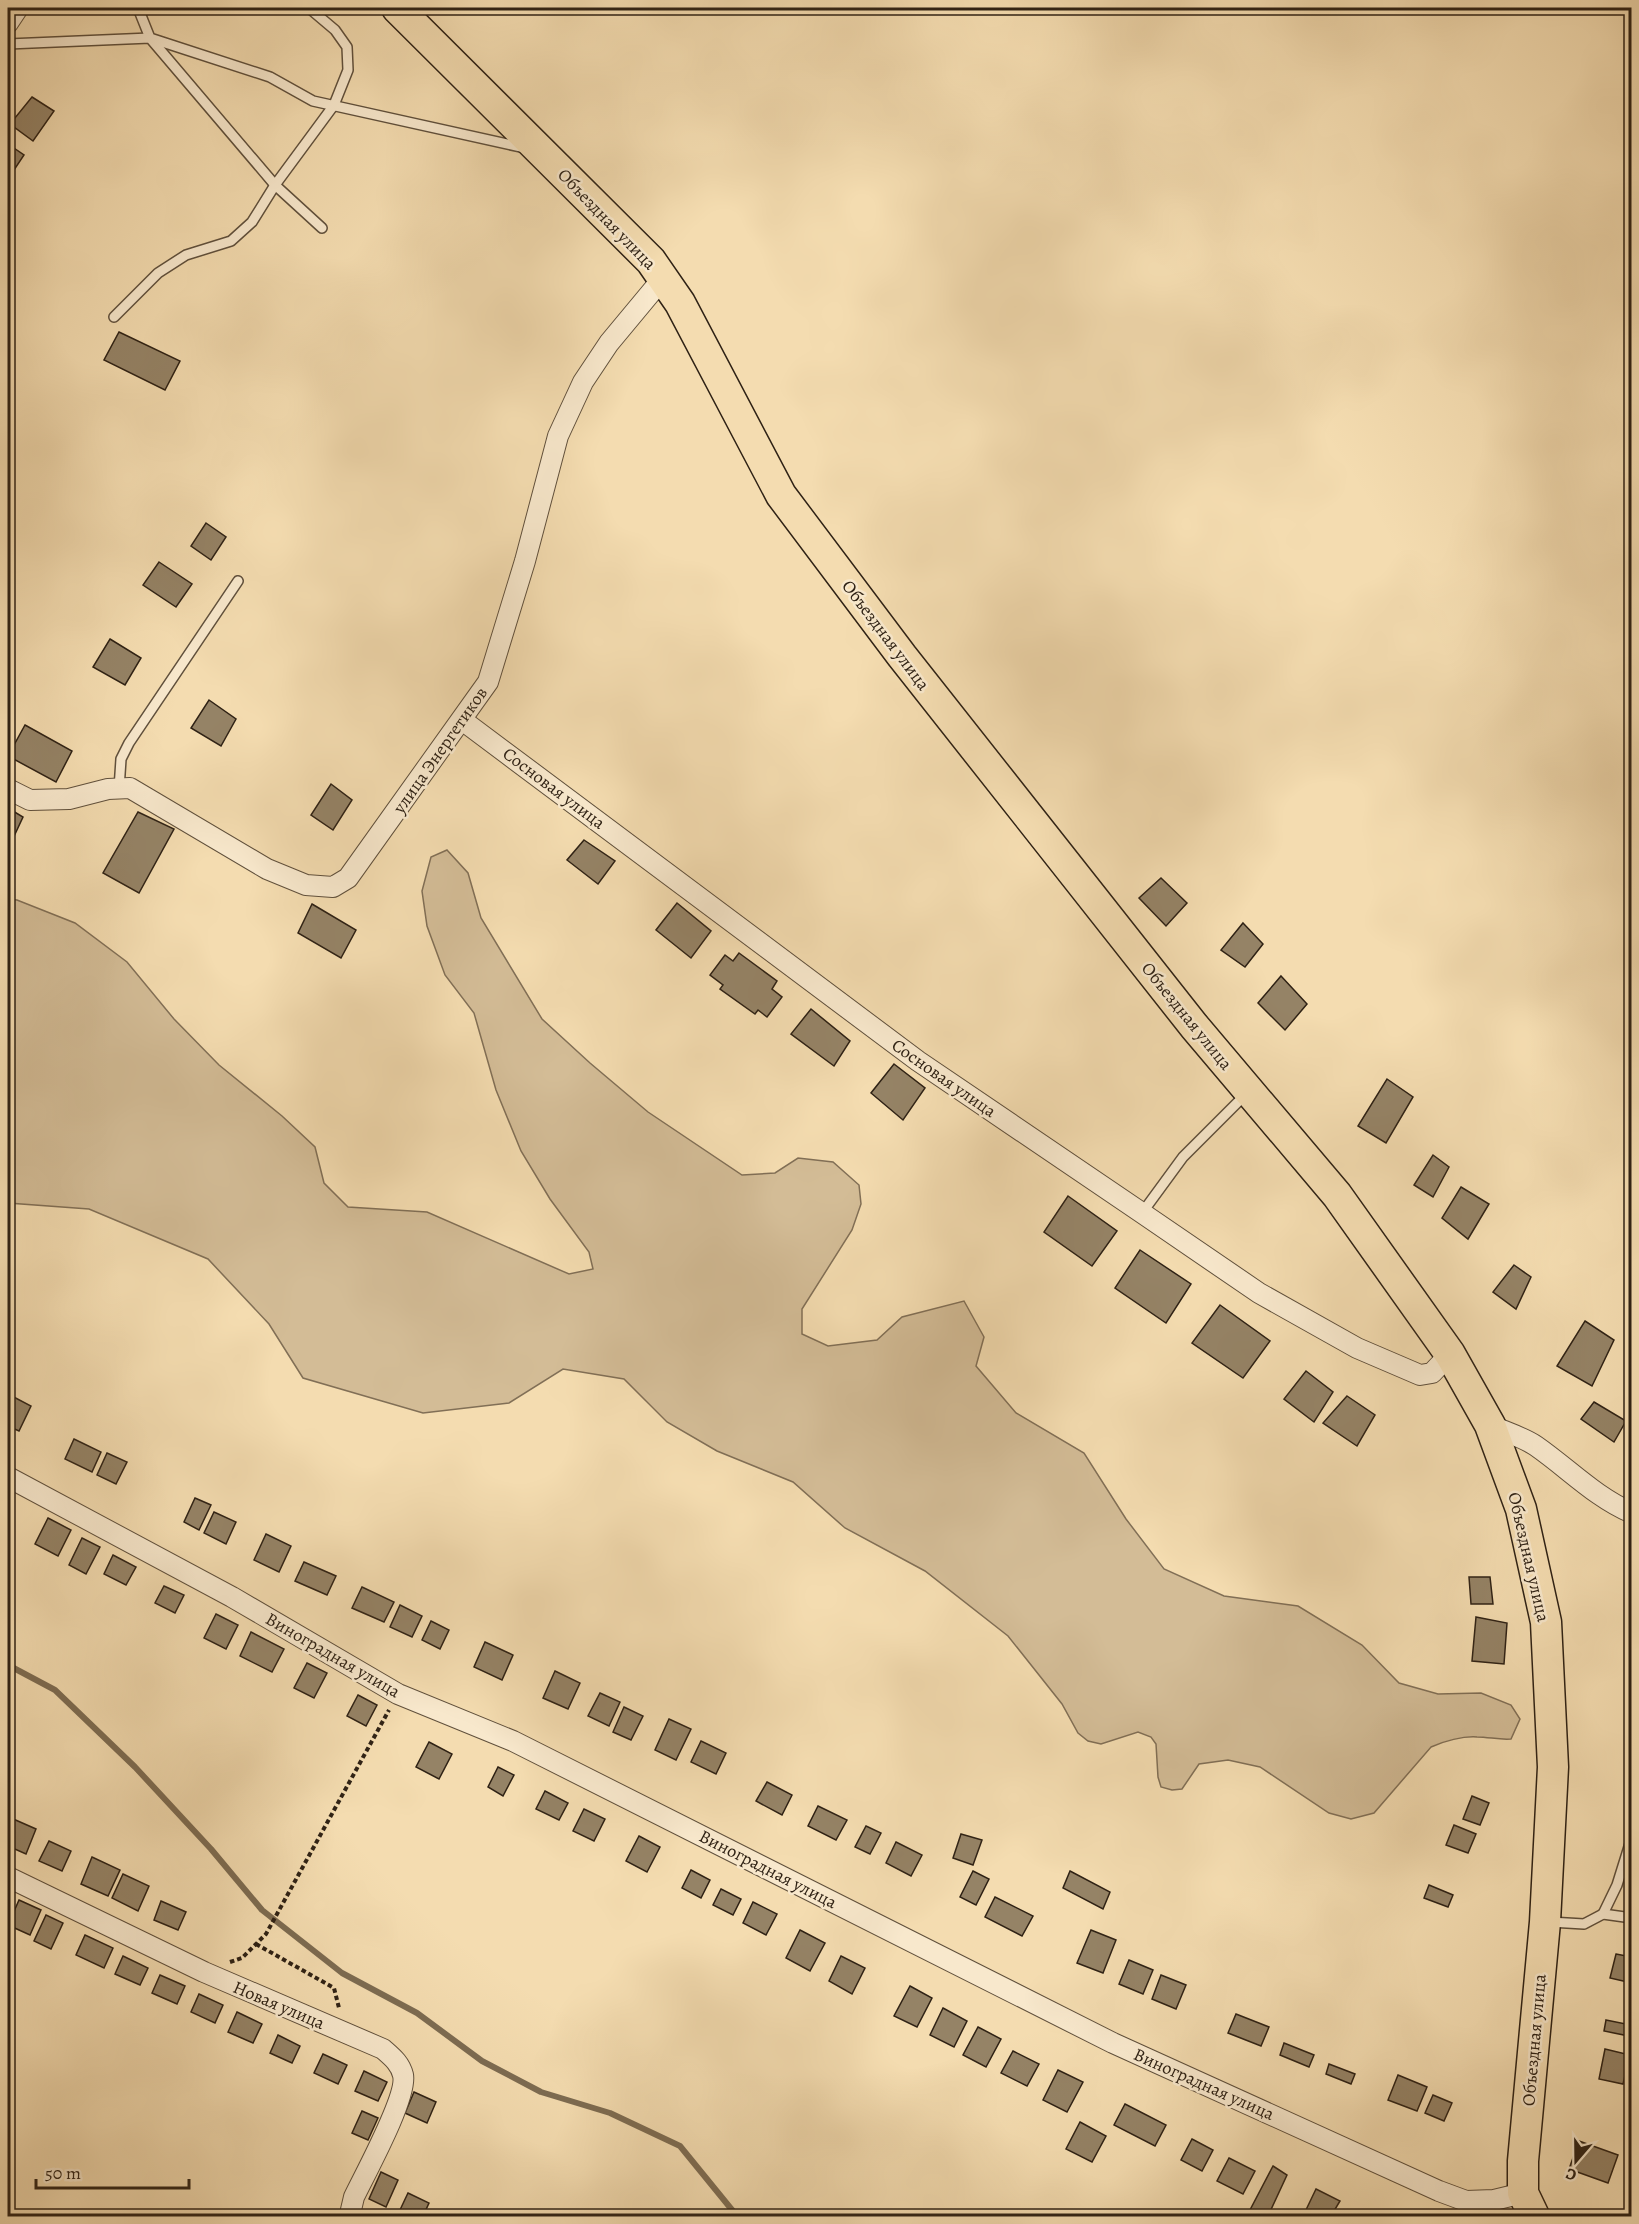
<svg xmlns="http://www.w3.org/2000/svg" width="1639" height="2224" font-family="Alegreya,serif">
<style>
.green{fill:#d3bc96;stroke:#816f56;stroke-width:1.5}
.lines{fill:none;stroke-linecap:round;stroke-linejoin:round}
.stream{stroke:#7d6c52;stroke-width:6}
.building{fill:#958366;stroke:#2f2215;stroke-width:1.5}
.service-casing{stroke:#60503c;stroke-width:12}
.minor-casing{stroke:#60503c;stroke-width:22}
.primary-casing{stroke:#2f2215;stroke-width:33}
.path{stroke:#2f2215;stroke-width:4;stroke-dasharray:4.5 3;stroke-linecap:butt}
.service{stroke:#f8e8cc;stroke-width:9}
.minor{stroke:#f8e8cc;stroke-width:20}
.primary{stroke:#f4dcb0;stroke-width:30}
.labels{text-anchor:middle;stroke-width:5;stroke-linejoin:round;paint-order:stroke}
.street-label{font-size:18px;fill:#2f2215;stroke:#f8e8cc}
</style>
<rect width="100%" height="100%" fill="#f4dcb0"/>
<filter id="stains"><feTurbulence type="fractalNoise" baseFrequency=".00333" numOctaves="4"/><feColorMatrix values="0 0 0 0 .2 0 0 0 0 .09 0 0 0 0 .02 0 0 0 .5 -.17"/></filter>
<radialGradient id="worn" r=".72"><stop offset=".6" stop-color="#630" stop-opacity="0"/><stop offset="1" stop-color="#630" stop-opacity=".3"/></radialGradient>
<path class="green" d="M447 850 468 873 481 918 542 1019 590 1063 648 1112 742 1175 775 1173 798 1158 833 1162 859 1185 861 1204 852 1230 802 1309V1334L828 1346 877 1340 902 1317 964 1301 984 1337 976 1366 1016 1413 1084 1453 1126 1519 1164 1569 1224 1596 1298 1606 1362 1645 1399 1683 1438 1694 1481 1693 1511 1705 1520 1719 1511 1739C1499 1740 1489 1737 1477 1737 1463 1736 1444 1741 1431 1747L1374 1813 1351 1819 1329 1813 1260 1767 1228 1760 1199 1764 1182 1789 1172 1790 1161 1787 1158 1777 1156 1744 1151 1737 1138 1732 1101 1744 1088 1741 1078 1733 1062 1704 1008 1636 925 1571 845 1528 793 1482 717 1451 667 1422 624 1379 563 1369 509 1403 423 1413 303 1378 269 1324 208 1259 89 1209 8 1203V899L17 900 75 923 127 962 174 1019 219 1065 282 1116 315 1147 324 1183 348 1207 427 1212 569 1274 593 1269 589 1252 550 1199 521 1151 496 1090 474 1013 445 975 427 926 422 891 431 857Z"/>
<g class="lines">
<polyline class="stream" points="8,1665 55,1690 135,1767 211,1849 262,1910 342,1973 417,2013 482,2061 541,2092 610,2113 680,2146 737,2216"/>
</g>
<g class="building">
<polygon points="32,97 54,111 33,141 10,124"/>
<polygon points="8,144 24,155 8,179"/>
<polygon points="119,332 180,361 165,390 104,360"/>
<polygon points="206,523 226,537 211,560 191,546"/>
<polygon points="159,562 192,584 176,607 143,585"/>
<polygon points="110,639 141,658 125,685 93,667"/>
<polygon points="209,700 236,719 221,746 191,728"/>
<polygon points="25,725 72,751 56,782 8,756"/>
<polygon points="331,784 352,800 333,830 311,815"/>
<polygon points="8,808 23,817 9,847 8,846"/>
<polygon points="138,812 174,829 139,893 103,873"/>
<polygon points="584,840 615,861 598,884 567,860"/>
<polygon points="1161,878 1187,903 1166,926 1139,898"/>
<polygon points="677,903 711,931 691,958 656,930"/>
<polygon points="312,904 356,930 341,958 298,933"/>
<polygon points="1243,923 1263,944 1245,967 1221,950"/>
<polygon points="739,953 777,981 772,989 782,997 767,1017 758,1010 755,1014 720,989 723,985 710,975 725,955 733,961"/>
<polygon points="1281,976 1307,1004 1285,1030 1258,1003"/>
<polygon points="811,1009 850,1041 834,1066 791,1034"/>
<polygon points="894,1064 925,1088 903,1120 871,1093"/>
<polygon points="1387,1079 1413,1097 1386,1143 1358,1126"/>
<polygon points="1433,1155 1449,1167 1433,1197 1414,1185"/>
<polygon points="1461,1187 1489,1204 1468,1239 1442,1218"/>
<polygon points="1068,1196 1117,1231 1092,1266 1044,1232"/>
<polygon points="1140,1250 1191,1284 1166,1323 1115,1288"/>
<polygon points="1514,1265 1531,1277 1516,1309 1493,1292"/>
<polygon points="1220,1305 1270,1341 1243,1378 1192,1343"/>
<polygon points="1585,1321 1614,1340 1592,1386 1557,1366"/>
<polygon points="1306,1371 1333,1392 1314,1422 1284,1399"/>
<polygon points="8,1394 31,1406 19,1431 8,1426"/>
<polygon points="1347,1396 1375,1415 1357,1446 1323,1423"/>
<polygon points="1594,1402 1626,1421 1614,1442 1581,1419"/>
<polygon points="74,1439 101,1452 92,1472 65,1459"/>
<polygon points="107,1453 127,1462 116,1484 97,1475"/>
<polygon points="195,1498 211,1505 199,1530 184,1522"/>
<polygon points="214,1512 236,1522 226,1544 204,1533"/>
<polygon points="48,1518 71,1530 58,1556 35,1544"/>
<polygon points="266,1534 291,1546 279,1572 254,1560"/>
<polygon points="82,1538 100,1547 86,1574 69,1565"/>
<polygon points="113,1555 136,1567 126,1585 104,1574"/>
<polygon points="304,1562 336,1576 327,1595 295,1581"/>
<polygon points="1469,1577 1490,1577 1493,1604 1471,1604"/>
<polygon points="164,1586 184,1595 175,1613 155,1603"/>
<polygon points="362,1587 394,1602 384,1622 352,1608"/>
<polygon points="400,1605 422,1616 412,1637 390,1627"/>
<polygon points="216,1614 238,1625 226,1649 204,1638"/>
<polygon points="1476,1617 1507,1623 1504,1664 1472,1661"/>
<polygon points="431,1621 449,1630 440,1649 422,1640"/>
<polygon points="251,1632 284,1649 272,1672 240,1656"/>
<polygon points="485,1642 513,1655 502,1680 474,1667"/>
<polygon points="307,1663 327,1673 314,1698 294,1688"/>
<polygon points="555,1671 580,1683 568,1709 543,1698"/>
<polygon points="600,1693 620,1702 609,1726 588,1716"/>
<polygon points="358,1695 377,1705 366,1726 347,1716"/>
<polygon points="624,1707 643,1716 631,1740 613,1732"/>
<polygon points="669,1719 691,1729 676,1760 655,1750"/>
<polygon points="701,1741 726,1753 716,1774 691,1762"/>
<polygon points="429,1742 452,1754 439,1779 416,1767"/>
<polygon points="498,1767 514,1775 503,1796 488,1787"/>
<polygon points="767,1782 792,1795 782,1815 756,1801"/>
<polygon points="545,1791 568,1803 559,1820 536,1809"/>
<polygon points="1472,1796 1489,1803 1480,1825 1463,1819"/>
<polygon points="818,1806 847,1820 836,1840 808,1826"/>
<polygon points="584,1809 605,1819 594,1841 573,1831"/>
<polygon points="11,1818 36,1829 26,1854 8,1846 8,1826"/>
<polygon points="1454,1825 1476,1834 1468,1853 1446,1845"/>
<polygon points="866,1826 881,1833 870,1854 855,1847"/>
<polygon points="961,1834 982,1840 973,1865 953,1858"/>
<polygon points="639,1836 660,1847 647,1872 626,1861"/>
<polygon points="49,1841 71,1851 62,1871 39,1861"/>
<polygon points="896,1842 922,1855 911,1876 886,1863"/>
<polygon points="92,1857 120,1870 108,1896 81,1884"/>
<polygon points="691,1870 710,1880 701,1898 682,1888"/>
<polygon points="973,1871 989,1879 976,1905 960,1897"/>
<polygon points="1070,1871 1110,1892 1103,1909 1063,1888"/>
<polygon points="123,1874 149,1886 138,1911 112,1898"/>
<polygon points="1429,1885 1453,1895 1448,1907 1424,1898"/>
<polygon points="721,1889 741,1899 733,1915 713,1905"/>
<polygon points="995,1897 1033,1916 1022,1936 985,1917"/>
<polygon points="19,1900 41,1910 30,1935 8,1925"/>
<polygon points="161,1901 186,1912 178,1930 154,1920"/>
<polygon points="753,1902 777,1914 766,1935 743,1923"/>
<polygon points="46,1915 63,1923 51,1949 34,1941"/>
<polygon points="800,1930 825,1943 810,1971 786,1958"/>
<polygon points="1091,1930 1116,1940 1103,1973 1077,1963"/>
<polygon points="85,1935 113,1948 104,1968 76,1955"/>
<polygon points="1616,1954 1632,1957 1632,1983 1610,1978"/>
<polygon points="123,1956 148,1968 140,1985 115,1974"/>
<polygon points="841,1956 865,1968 852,1994 829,1981"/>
<polygon points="1129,1960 1153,1970 1143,1994 1119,1984"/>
<polygon points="160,1975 185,1986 177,2004 152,1993"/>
<polygon points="1161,1975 1186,1985 1176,2009 1152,1999"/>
<polygon points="910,1986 932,1998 917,2027 894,2016"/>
<polygon points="199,1994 223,2005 215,2023 191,2012"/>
<polygon points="943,2008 967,2021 954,2047 930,2035"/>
<polygon points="237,2012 262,2024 253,2043 228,2032"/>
<polygon points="1236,2014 1269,2027 1261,2046 1228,2033"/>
<polygon points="1606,2020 1631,2025 1629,2036 1604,2031"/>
<polygon points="978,2027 1001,2039 986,2067 963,2055"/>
<polygon points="278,2035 300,2046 292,2063 270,2053"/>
<polygon points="1284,2043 1314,2055 1309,2067 1280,2055"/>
<polygon points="1605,2049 1630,2055 1623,2084 1599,2079"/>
<polygon points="1013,2051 1039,2064 1027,2086 1001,2073"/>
<polygon points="323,2054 347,2065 338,2084 314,2073"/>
<polygon points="1329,2064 1355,2074 1351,2084 1326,2074"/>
<polygon points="1058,2070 1083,2082 1067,2112 1043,2100"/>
<polygon points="364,2071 387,2082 378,2101 355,2091"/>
<polygon points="1398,2075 1427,2087 1417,2111 1388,2100"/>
<polygon points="414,2092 436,2102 427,2123 405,2113"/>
<polygon points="1433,2095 1452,2103 1444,2121 1425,2113"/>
<polygon points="1125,2104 1166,2125 1155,2146 1114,2125"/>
<polygon points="362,2111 378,2118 368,2140 352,2133"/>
<polygon points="1080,2122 1106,2136 1092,2162 1066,2149"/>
<polygon points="1192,2139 1213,2150 1202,2171 1181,2160"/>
<polygon points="1579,2141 1618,2155 1608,2183 1569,2169"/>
<polygon points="1229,2158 1255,2171 1243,2194 1217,2181"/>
<polygon points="1273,2166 1287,2175 1268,2216 1263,2216 1250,2210"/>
<polygon points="381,2172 398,2180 386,2207 369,2199"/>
<polygon points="1316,2189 1340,2201 1331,2216 1309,2216 1304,2214"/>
<polygon points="408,2193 429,2203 423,2216 409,2216 399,2212"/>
</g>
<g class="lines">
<defs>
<g id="service">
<polyline points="138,8 150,38 270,77 313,101 525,148"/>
<polyline points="8,44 150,38 275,185 322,228"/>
<polyline points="114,317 158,273 186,255 231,241 252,222 275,185 334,105 348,70 347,47 335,30 309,8"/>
<polyline points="119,789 121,759 129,743 238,581"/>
<polyline points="1142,1213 1183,1157 1247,1093"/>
<polyline points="1603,1914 1617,1885 1632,1837"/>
<polyline points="1550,1922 1584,1924 1603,1914 1632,1918"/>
</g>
<g id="minor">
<polyline points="8,23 18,8"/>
<polyline points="462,720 918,1061 1142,1213 1259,1293 1357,1348 1420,1375 1432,1373 1450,1354"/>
<polyline points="8,789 30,800 69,799 108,789 130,788 267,869 306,885 333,887 348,878 488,682 525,561 558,436 583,382 609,343 663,278"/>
<path d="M1490 1425C1505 1432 1523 1437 1536 1446 1569 1469 1595 1497 1632 1513"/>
<polyline points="8,1477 232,1597 398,1694 513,1741 1113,2043 1439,2191 1466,2201 1494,2200 1523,2193"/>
<path d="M8 1877 204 1972 383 2049C392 2057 400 2063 403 2075 408 2096 365 2174 354 2197L350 2214 352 2216"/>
</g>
<polyline id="primary" points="397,8 651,261 680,303 781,495 902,656 1194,1026 1337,1195 1450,1354 1490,1425 1521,1509 1546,1622 1553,1767 1545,1922 1523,2161 1523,2193 1534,2216"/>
</defs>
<use href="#service" class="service-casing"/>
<use href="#minor" class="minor-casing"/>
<use href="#primary" class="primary-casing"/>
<g class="path">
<polyline points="256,1944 334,1988 339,2008"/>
<polyline points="230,1962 242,1958 266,1934 389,1710"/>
</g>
<use href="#service" class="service"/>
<use href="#minor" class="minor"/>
<use href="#primary" class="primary"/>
</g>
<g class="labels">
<g class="street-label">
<text transform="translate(607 219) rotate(46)" y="6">Объездная улица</text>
<text transform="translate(886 635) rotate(53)" y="6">Объездная улица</text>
<text transform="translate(440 750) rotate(-55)" y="6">улица Энергетиков</text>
<text transform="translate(554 788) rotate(37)" y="6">Сосновая улица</text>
<text transform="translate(1187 1016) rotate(51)" y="6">Объездная улица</text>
<text transform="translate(944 1078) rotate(35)" y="6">Сосновая улица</text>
<text transform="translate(1529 1557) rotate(77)" y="6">Объездная улица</text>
<text transform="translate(333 1655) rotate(30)" y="6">Виноградная улица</text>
<text transform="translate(768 1869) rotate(27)" y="6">Виноградная улица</text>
<text transform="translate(279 2005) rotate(23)" y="6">Новая улица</text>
<text transform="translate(1534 2040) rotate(-85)" y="6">Объездная улица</text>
<text transform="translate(1204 2084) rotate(24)" y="6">Виноградная улица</text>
</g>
</g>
<rect width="1639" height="2224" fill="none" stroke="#f4dcb0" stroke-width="30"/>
<rect x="9" y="9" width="1621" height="2206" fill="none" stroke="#2f2215" stroke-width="3"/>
<rect x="15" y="15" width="1609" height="2194" fill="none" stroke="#2f2215" stroke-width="1.5"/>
<g transform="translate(1576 2161) rotate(200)" stroke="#f8e8cc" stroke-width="4.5" paint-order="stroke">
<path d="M0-4.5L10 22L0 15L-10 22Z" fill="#2f2215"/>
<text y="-9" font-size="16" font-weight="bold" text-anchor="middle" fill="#2f2215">С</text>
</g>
<path d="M36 2179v9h153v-9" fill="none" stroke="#2f2215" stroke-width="3"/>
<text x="45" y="2179" font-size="18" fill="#2f2215" stroke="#f8e8cc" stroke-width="4.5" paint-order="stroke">50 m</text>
<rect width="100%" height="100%" filter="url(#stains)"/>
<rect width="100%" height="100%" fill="url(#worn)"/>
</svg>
